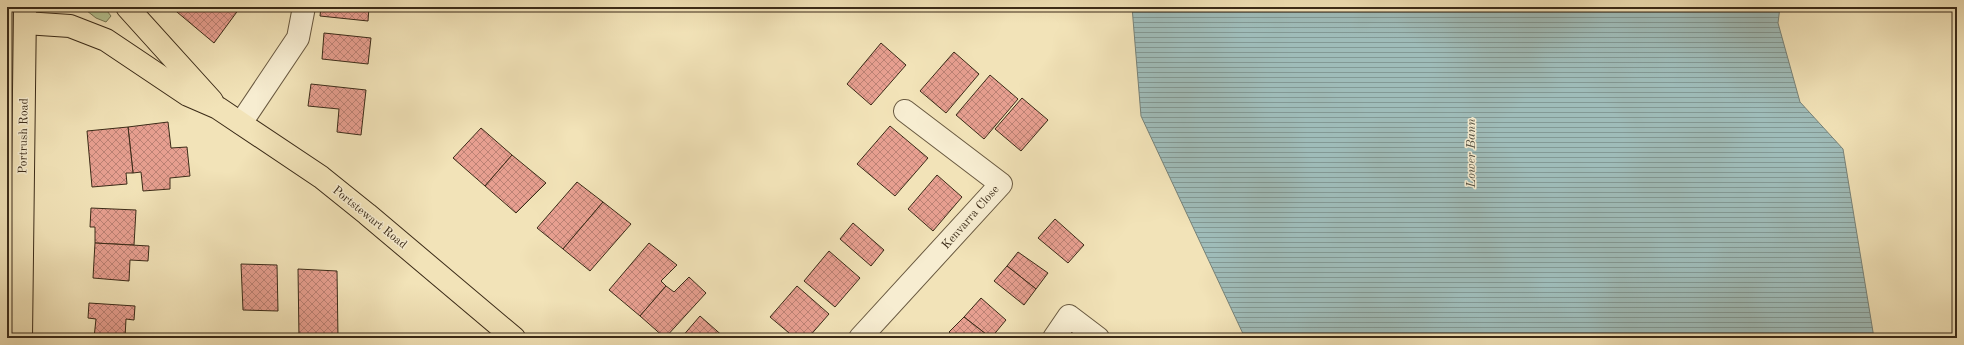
<svg xmlns="http://www.w3.org/2000/svg" width="1964" height="345" font-family="'Old Standard TT',serif">
<style>
.grass{fill:url(#grass-tufts);stroke:#787855}
.water{fill:url(#water-rules);stroke:#778279}
.building{fill:url(#building-cross-hatch);stroke:#3b2b18}
.lines{fill:none;stroke-linecap:round;stroke-linejoin:round}
.minor-casing{stroke:#695940;stroke-width:24}
.major-casing{stroke:#3b2b18;stroke-width:24}
.minor{stroke:#f7edd1;stroke-width:22}
.major{stroke:#f2e3b8;stroke-width:22}
.labels{text-anchor:middle;stroke-width:3;stroke-linejoin:round;paint-order:stroke}
.street-label{font-size:12px;fill:#3b2b18;stroke:#f7edd1}
.water-label{font-size:13px;font-style:italic;fill:#544f40;stroke:#f7edd1}
</style>
<defs>
<pattern id="grass-tufts" width="24" height="20" patternUnits="userSpaceOnUse"><rect width="24" height="20" fill="#b6c492"/><path d="M3 7l-1-3M5 7V3M7 7l1-3M15 17l-1-3M17 17v-4M19 17l1-3" fill="none" stroke="#959f76"/></pattern>
<pattern id="water-rules" width="6" height="5" patternUnits="userSpaceOnUse"><rect width="6" height="5" fill="#9fbcb9"/><path d="M0 2.5h6" fill="none" stroke="#839995"/></pattern>
<pattern id="building-cross-hatch" width="8" height="8" patternUnits="userSpaceOnUse"><rect width="8" height="8" fill="#e79f90"/><path d="M0 0l8 8M0 8l8-8" fill="none" stroke="#bc8275"/></pattern>
</defs>
<rect width="100%" height="100%" fill="#f2e3b8"/>
<filter id="stains"><feTurbulence type="fractalNoise" baseFrequency=".005" numOctaves="4"/><feColorMatrix values="0 0 0 0 .2 0 0 0 0 .09 0 0 0 0 .02 0 0 0 .5 -.17"/></filter>
<radialGradient id="worn" r=".72"><stop offset=".6" stop-color="#630" stop-opacity="0"/><stop offset="1" stop-color="#630" stop-opacity=".3"/></radialGradient>
<polygon class="grass" points="82,7 104,7 111,16 106,22 96,18"/>
<polygon class="water" points="1132,7 1780,7 1778,23 1800,102 1843,149 1874,338 1245,338 1141,116"/>
<g class="building">
<polygon points="171,7 237,7 239,9 214,43"/>
<polygon points="321,7 369,7 368,21 320,16"/>
<polygon points="324,33 371,38 368,64 322,59"/>
<polygon points="881,43 906,65 871,105 847,84"/>
<polygon points="954,52 979,74 946,113 920,91"/>
<polygon points="990,75 1018,99 984,139 956,115"/>
<polygon points="311,84 366,90 361,135 337,132 339,109 308,106"/>
<polygon points="1022,98 1048,120 1021,151 995,129"/>
<polygon points="168,122 171,148 187,147 190,176 170,178 170,189 143,191 141,172 133,173 128,127"/>
<polygon points="890,126 928,158 895,196 857,164"/>
<polygon points="128,127 133,173 126,173 127,184 92,187 87,131"/>
<polygon points="481,128 512,155 485,186 453,158"/>
<polygon points="512,155 546,183 516,213 485,186"/>
<polygon points="937,175 962,197 933,231 908,209"/>
<polygon points="577,182 603,202 563,249 537,228"/>
<polygon points="603,202 631,224 590,271 563,249"/>
<polygon points="91,208 136,210 134,245 95,243 95,227 90,227"/>
<polygon points="1055,219 1084,245 1068,263 1038,238"/>
<polygon points="853,223 884,250 871,266 840,239"/>
<polygon points="95,243 149,246 148,261 130,260 129,281 93,278"/>
<polygon points="649,243 677,265 661,281 666,286 640,316 609,290"/>
<polygon points="829,251 860,278 835,307 804,281"/>
<polygon points="1018,252 1048,273 1036,289 1007,266"/>
<polygon points="241,264 277,265 278,311 243,310"/>
<polygon points="1007,266 1036,289 1024,305 994,281"/>
<polygon points="298,269 337,271 338,338 299,338"/>
<polygon points="689,277 706,293 665,338 640,316 666,286 674,292"/>
<polygon points="797,286 829,314 808,338 795,338 770,317"/>
<polygon points="981,298 1006,320 991,338 964,317"/>
<polygon points="89,303 135,306 134,320 126,319 125,338 94,338 96,319 88,318"/>
<polygon points="700,316 725,338 681,338"/>
<polygon points="964,317 991,338 956,338 949,332"/>
</g>
<g class="lines">
<defs>
<g id="minor">
<polyline points="241,123 298,38 304,7"/>
<polyline points="860,338 1001,184 905,111"/>
<polyline points="1054,338 1069,316 1098,338"/>
</g>
<g id="major">
<polyline points="127,7 212,101"/>
<polyline points="25,23 70,26 106,40 188,95 218,108 321,177 367,214 514,338"/>
<polyline points="21,338 25,7"/>
</g>
</defs>
<use href="#minor" class="minor-casing"/>
<use href="#major" class="major-casing"/>
<use href="#minor" class="minor"/>
<use href="#major" class="major"/>
</g>
<g class="labels">
<g class="street-label">
<text transform="translate(23 136) rotate(-89)" y="4">Portrush Road</text>
<text transform="translate(370 217) rotate(39)" y="4">Portstewart Road</text>
<text transform="translate(970 217) rotate(-49)" y="4">Kenvarra Close</text>
</g>
<g class="water-label">
<text transform="translate(1470 153) rotate(-90)" y="5">Lower Bann</text>
</g>
</g>
<rect width="1964" height="345" fill="none" stroke="#f2e3b8" stroke-width="24"/>
<rect x="8" y="8" width="1948" height="329" fill="none" stroke="#3b2b18" stroke-width="2"/>
<rect x="12" y="12" width="1940" height="321" fill="none" stroke="#3b2b18"/>
<rect width="100%" height="100%" filter="url(#stains)"/>
<rect width="100%" height="100%" fill="url(#worn)"/>
</svg>
